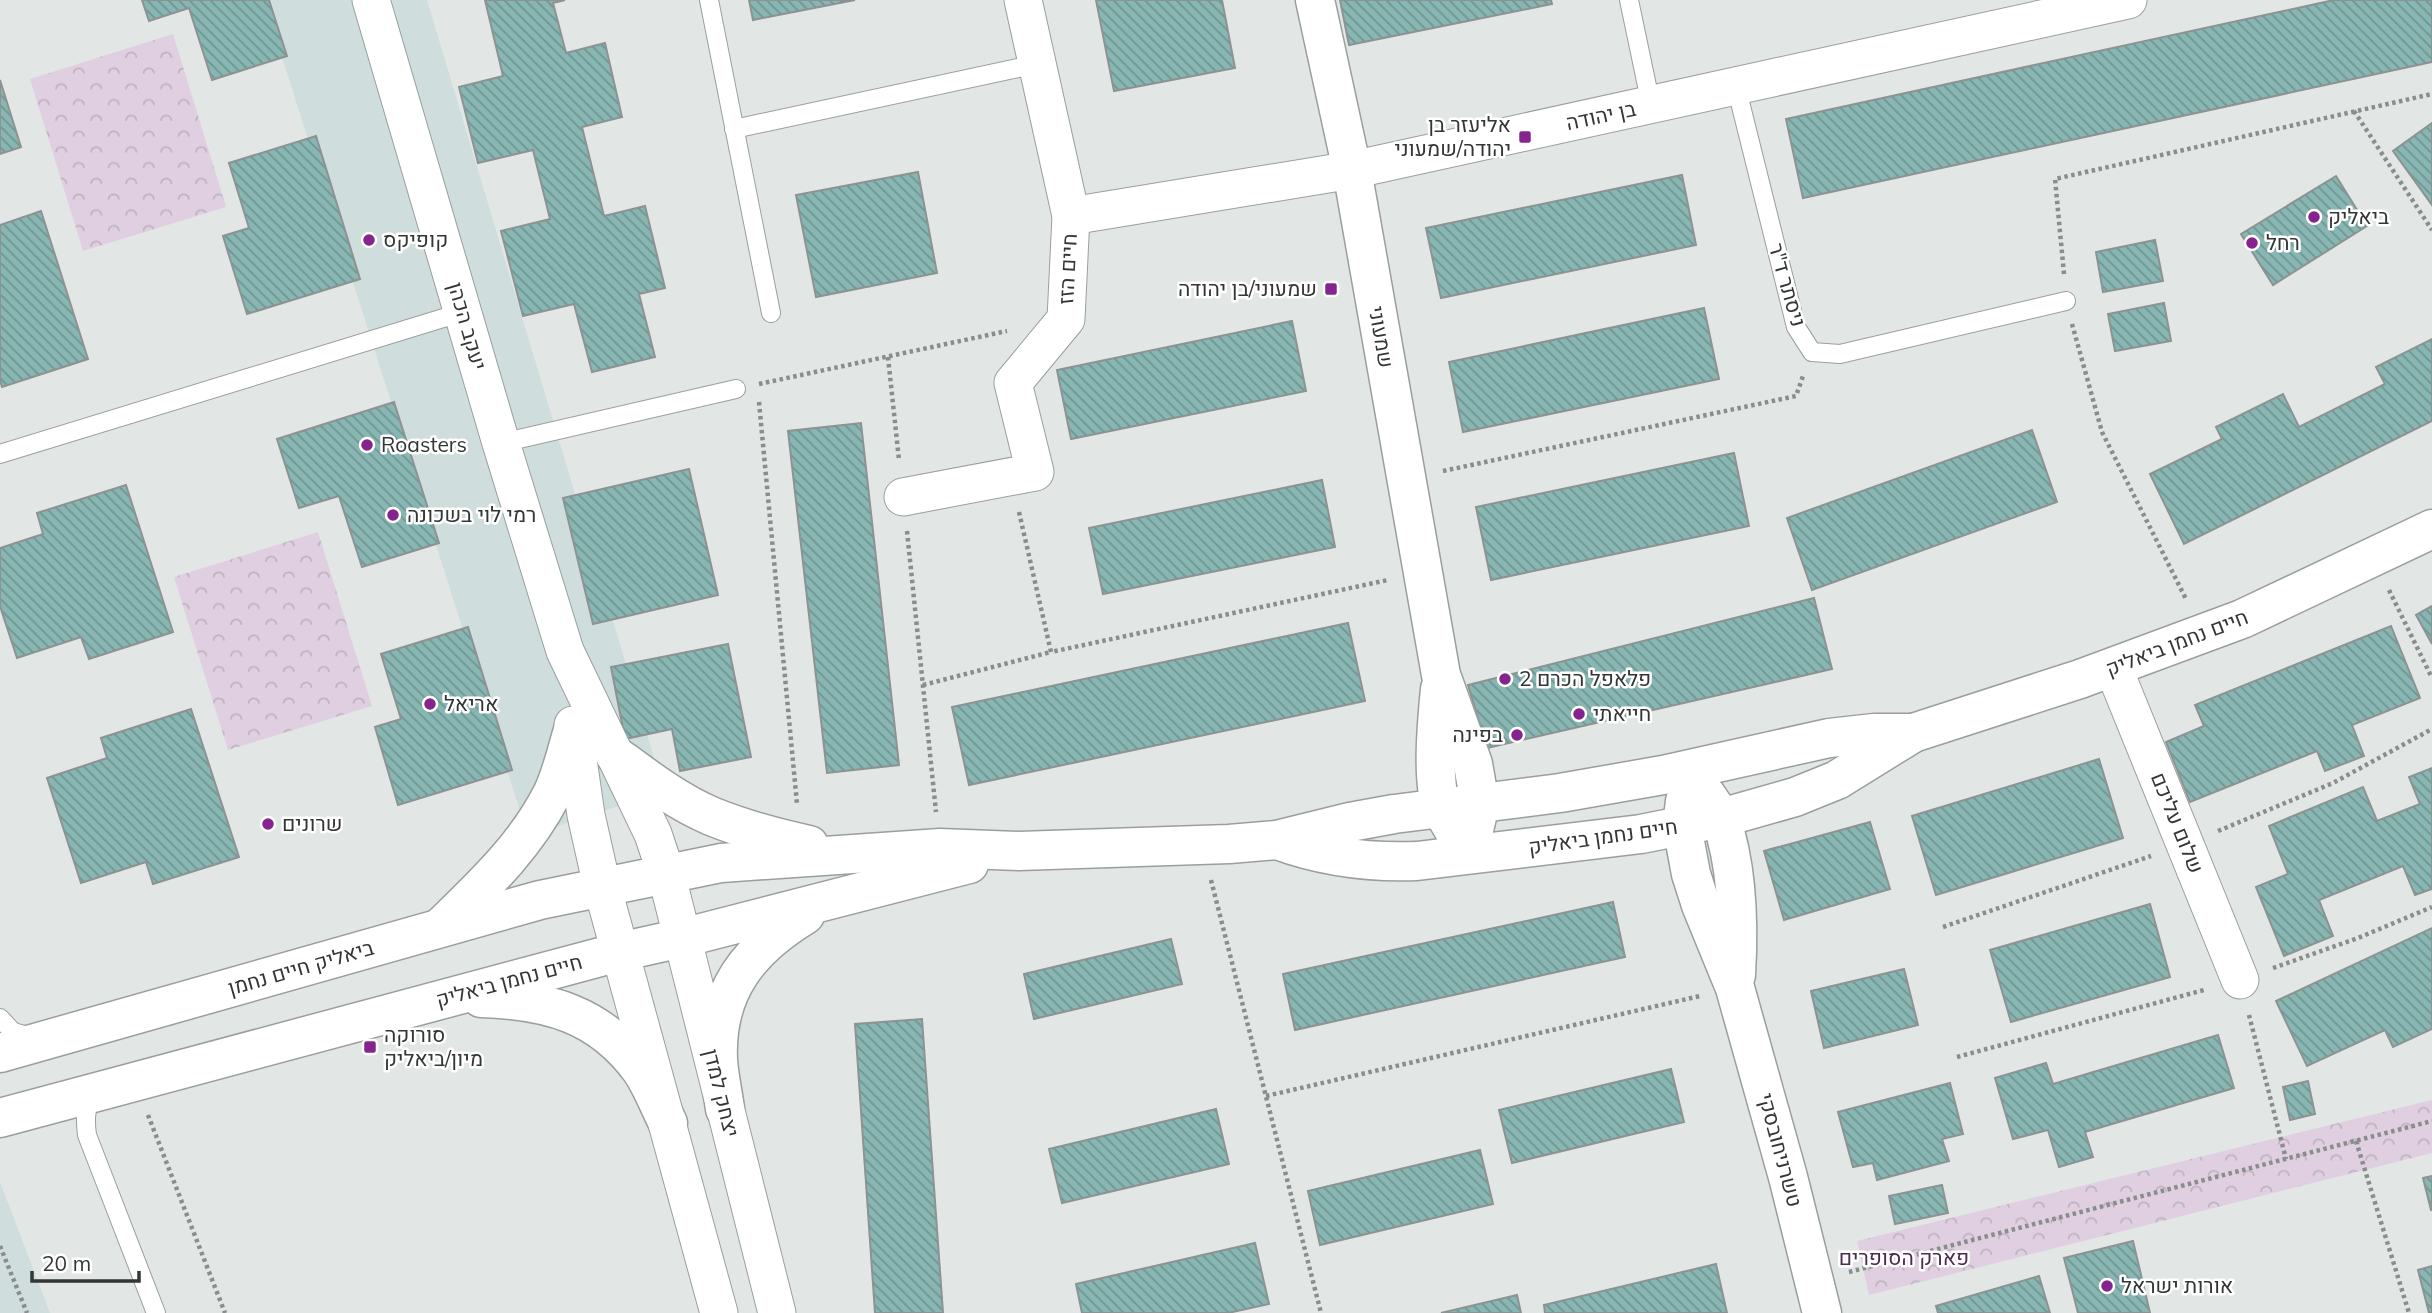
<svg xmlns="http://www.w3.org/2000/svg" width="2432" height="1313" font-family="Mulish,Heebo,sans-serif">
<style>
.built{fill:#cfdddc}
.park{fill:url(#park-crowns)}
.building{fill:url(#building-back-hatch);stroke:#8d9292;stroke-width:2}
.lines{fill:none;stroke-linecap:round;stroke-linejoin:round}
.lane-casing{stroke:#9a9f9e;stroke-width:20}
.street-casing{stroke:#9a9f9e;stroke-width:39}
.secondary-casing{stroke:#9a9f9e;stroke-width:41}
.path{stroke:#898d8c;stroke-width:4.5;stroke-dasharray:3.5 3.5;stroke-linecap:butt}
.lane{stroke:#fff;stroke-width:18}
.street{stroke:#fff;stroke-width:37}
.secondary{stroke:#fff;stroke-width:38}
.poi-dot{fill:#85248e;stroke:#fff;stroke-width:2.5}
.labels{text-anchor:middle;stroke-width:5;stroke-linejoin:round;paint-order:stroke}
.street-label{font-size:21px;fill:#343636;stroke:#fff}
.poi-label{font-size:21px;fill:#343636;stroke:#fff;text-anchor:start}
.park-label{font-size:21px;fill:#4d2a50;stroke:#fff}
</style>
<defs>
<pattern id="park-crowns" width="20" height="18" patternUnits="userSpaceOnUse" patternTransform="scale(1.75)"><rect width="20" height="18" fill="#dfcfe0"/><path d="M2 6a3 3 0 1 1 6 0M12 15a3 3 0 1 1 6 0" fill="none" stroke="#c0b2c1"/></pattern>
<pattern id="building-back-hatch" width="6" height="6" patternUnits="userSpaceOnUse" patternTransform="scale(1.75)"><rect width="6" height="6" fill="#88b6b2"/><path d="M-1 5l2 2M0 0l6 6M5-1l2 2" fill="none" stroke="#709592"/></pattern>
</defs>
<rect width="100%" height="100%" fill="#e2e7e6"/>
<g class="built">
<polygon points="264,0 427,0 664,791 528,836"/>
<polygon points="0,1182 50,1313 0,1313"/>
</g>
<g class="park">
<polygon points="173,34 226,207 83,251 30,79"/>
<polygon points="318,532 372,706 228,750 174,577"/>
<polygon points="2432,1100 2432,1153 1869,1295 1857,1241"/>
</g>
<g class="building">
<polygon points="142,0 269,0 287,56 212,80 189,8 149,21"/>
<polygon points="485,0 565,0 553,3 566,53 605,43 622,117 582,127 604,216 645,206 665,288 639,294 655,357 592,372 574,304 523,316 501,231 550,219 533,150 478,163 459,87 503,76"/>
<polygon points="749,0 855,0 753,20"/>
<polygon points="1096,0 1222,0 1235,68 1114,91"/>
<polygon points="1340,0 1551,0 1552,4 1349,45"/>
<polygon points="2334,0 2432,0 2432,62 1803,198 1786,119"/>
<polygon points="0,80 21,147 0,154"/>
<polygon points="2432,123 2432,205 2393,151"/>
<polygon points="316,136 360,279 247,314 223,236 249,228 229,163"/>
<polygon points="918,172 937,273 816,297 796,195"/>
<polygon points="1682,175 1696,245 1441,298 1426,228"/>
<polygon points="2336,176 2367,226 2273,285 2241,234"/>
<polygon points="41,211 88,359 2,387 0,380 0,225"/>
<polygon points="2155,240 2163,281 2103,292 2096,252"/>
<polygon points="2164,303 2171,341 2115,351 2108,314"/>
<polygon points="1704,308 1719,379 1463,432 1449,362"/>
<polygon points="1292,321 1306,391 1071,439 1057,370"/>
<polygon points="2432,339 2432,421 2184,544 2150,474 2222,439 2216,427 2283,394 2299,427 2385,384 2376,367"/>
<polygon points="394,402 439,543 362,567 339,496 299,508 277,439"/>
<polygon points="861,423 899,765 827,773 788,431"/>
<polygon points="2032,430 2057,502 1812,590 1787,518"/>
<polygon points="1734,453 1749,526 1491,580 1476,507"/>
<polygon points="689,469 718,595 593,624 563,498"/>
<polygon points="1322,480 1335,547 1103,594 1089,528"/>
<polygon points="126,485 173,632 89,659 81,637 17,658 0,606 0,548 43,534 37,513"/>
<polygon points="1814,598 1832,669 1487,748 1468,685"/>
<polygon points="2432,606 2432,644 2416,615"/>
<polygon points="1348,623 1365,701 969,785 952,707"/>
<polygon points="2391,626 2420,698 2352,725 2364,756 2325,771 2317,751 2190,802 2166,742 2204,726 2195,705"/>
<polygon points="468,627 512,770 398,805 375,727 401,719 381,654"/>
<polygon points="728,644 751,757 680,771 672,729 625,739 611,667"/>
<polygon points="191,709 239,857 153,884 146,862 81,883 47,778 107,758 101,738"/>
<polygon points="2099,759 2123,838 1936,895 1912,816"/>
<polygon points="2432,768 2432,889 2415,895 2403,866 2319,900 2333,936 2284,956 2256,887 2288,874 2269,826 2363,787 2377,821 2420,804 2409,777"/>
<polygon points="1870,822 1890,889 1784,920 1764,851"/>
<polygon points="1613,902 1625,957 1295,1030 1283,974"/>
<polygon points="2150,904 2170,977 2011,1022 1990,950"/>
<polygon points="2432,928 2432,1029 2393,1047 2385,1030 2307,1066 2276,1001"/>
<polygon points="1171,939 1182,984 1034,1019 1024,974"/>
<polygon points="1904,969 1918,1025 1824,1048 1811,991"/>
<polygon points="922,1019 943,1313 875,1313 855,1024"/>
<polygon points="2218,1035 2234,1088 2085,1132 2093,1157 2059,1167 2048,1130 2013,1139 1995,1078 2046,1063 2053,1084"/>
<polygon points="1671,1069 1684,1122 1512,1163 1499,1110"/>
<polygon points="2308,1081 2315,1114 2290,1120 2283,1087"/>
<polygon points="1950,1083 1963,1134 1942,1139 1949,1161 1877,1180 1873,1163 1853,1167 1838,1112"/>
<polygon points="1216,1109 1229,1164 1062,1203 1049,1149"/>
<polygon points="1480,1150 1493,1204 1320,1245 1308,1191"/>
<polygon points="2432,1176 2432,1210 2431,1210 2423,1178"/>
<polygon points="1942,1185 1948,1213 1895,1224 1889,1196"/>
<polygon points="2133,1241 2150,1313 2078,1313 2064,1258"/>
<polygon points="1255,1243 1269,1304 1228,1313 1082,1313 1076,1284"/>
<polygon points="1716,1264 1727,1313 1545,1313 1544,1305"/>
<polygon points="2432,1266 2432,1313 2429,1313 2418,1270"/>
<polygon points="2039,1276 2050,1313 1938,1313 1936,1306"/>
<polygon points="1517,1295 1521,1313 1441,1313"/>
</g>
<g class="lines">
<defs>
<g id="lane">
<polyline points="709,0 771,313"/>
<polyline points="1629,0 1651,105"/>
<polyline points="1736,86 1796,327 1812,352 1840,354 2066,301"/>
<polyline points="734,129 1037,64"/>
<polyline points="501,443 736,389"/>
<polyline points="0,454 463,312"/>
<polyline points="0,1018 13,1032 31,1037"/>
<path d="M94 1094C85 1107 85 1120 87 1135L156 1313"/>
</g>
<g id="street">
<polyline points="371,0 501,443 565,651 653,834 666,873 777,1313"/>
<polyline points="1071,216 1352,170 2128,0"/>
<polyline points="903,497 1035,472 1013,383 1066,319 1071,216 1023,0"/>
<polyline points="2113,667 2240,980"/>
<polyline points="573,725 586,815 602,886 719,1313"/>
</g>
<g id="secondary">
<polyline points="1315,0 1352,170 1441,675 1473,764 1480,804 1474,830"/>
<path d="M1440 689C1437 720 1431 781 1442 810 1445 816 1450 823 1453 829"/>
<path d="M615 755C645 777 676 801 711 816 743 829 776 838 809 845"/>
<path d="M1707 796C1712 804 1718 811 1721 819 1738 868 1739 925 1736 975"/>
<polyline points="1685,801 1682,826 1691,874 1701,905 1735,988 1788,1177 1822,1313"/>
<path d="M1277 840C1323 857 1367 863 1417 861L1641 834 1721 818 1795 797 1837 780 1913 733 2080 679 2242 619 2432 529"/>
<path d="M442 926C484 885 525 847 552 794 562 774 567 749 574 727"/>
<path d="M481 998C548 1000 600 1014 641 1070 652 1086 659 1106 668 1123"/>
<polyline points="0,1053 540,900 721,863 940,848 1019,851 1229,844 1277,840 1350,822 1394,814 1560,793 1663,775 1829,738 1874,733 1913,733"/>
<path d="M725 1109C723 1093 719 1076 718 1060 715 991 749 949 805 915"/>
<polyline points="0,1118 619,952 682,938 969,864"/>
</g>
</defs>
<use href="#lane" class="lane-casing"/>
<use href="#street" class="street-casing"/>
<use href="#secondary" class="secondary-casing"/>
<g class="path">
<polyline points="2354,111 2432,230"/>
<polyline points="2064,274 2055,179 2432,94"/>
<polyline points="2072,324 2102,432 2186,599"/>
<polyline points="888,357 899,460"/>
<polyline points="759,384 1007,331"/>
<polyline points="759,402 797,804"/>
<polyline points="1443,471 1796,396 1803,376"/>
<polyline points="1019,512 1051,652 1388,580"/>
<polyline points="907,531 936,812"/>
<polyline points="2389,590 2432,678"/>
<polyline points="923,685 1051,652"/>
<polyline points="2218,831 2333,783 2432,729"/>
<polyline points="1211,880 1321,1313"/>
<polyline points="1943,927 2151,856"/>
<polyline points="2273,968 2358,938 2432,907"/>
<polyline points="2249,1015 2286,1159"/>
<polyline points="1957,1057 2204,990"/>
<polyline points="1266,1096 1700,996"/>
<polyline points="148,1115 225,1313"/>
<polyline points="2356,1141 2409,1313"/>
<polyline points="0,1246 27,1313"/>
<polyline points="1849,1272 2432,1121"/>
</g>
<use href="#lane" class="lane"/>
<use href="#street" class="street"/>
<use href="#secondary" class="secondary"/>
</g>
<g class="poi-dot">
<rect x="1518" y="130" width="14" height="14" rx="3.5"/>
<circle cx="2314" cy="217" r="7"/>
<circle cx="369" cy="240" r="7"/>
<circle cx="2252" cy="243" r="7"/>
<rect x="1324" y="282" width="14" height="14" rx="3.5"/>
<circle cx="367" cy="445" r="7"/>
<circle cx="393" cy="515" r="7"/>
<circle cx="1505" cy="679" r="7"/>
<circle cx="430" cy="704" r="7"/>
<circle cx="1579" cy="714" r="7"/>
<circle cx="1517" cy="735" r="7"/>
<circle cx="268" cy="824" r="7"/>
<rect x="363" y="1040" width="14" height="14" rx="3.5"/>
<circle cx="2107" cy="1286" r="7"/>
</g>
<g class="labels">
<g class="street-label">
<text transform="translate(1601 116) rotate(-12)" y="7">בן יהודה</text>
<text transform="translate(1068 269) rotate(-87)" y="7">חיים הזז</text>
<text transform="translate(1787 285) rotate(74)" y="7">ניסתר ד"ר</text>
<text transform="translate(467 326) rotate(74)" y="7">יעקב הכהן</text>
<text transform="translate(1381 337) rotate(80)" y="7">שמעוני</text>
<text transform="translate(2177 643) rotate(-21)" y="7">חיים נחמן ביאליק</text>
<text transform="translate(2177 823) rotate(68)" y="7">שלום עליכם</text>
<text transform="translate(1603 837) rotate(-8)" y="7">חיים נחמן ביאליק</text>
<text transform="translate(301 968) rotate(-16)" y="7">ביאליק חיים נחמן</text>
<text transform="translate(509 981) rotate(-15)" y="7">חיים נחמן ביאליק</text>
<text transform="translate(721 1093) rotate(76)" y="7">יצחק למדן</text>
<text transform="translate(1780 1150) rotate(75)" y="7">טשרניחובסקי</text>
</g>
<g class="poi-label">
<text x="1511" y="132" text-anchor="end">אליעזר בן<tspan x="1511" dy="24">יהודה/שמעוני</tspan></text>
<text x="2328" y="224">ביאליק</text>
<text x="383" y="247">קופיקס</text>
<text x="2266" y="250">רחל</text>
<text x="1317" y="296" text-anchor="end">שמעוני/בן יהודה</text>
<text x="381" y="452">Roasters</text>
<text x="407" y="522">רמי לוי בשכונה</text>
<text x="1519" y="686">פלאפל הכרם 2</text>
<text x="444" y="711">אריאל</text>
<text x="1593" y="721">חייאתי</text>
<text x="1503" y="742" text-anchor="end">בפינה</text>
<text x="282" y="831">שרונים</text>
<text x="384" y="1042">סורוקה<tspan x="384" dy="24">מיון/ביאליק</tspan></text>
<text x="2121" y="1293">אורות ישראל</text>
</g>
<g class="park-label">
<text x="1904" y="1265">פארק הסופרים</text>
</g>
</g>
<path d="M32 1271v10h107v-10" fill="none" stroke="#343636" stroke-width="3.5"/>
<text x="42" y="1271" font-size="21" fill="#343636" stroke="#ffffff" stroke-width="5" paint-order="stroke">20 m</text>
</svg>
